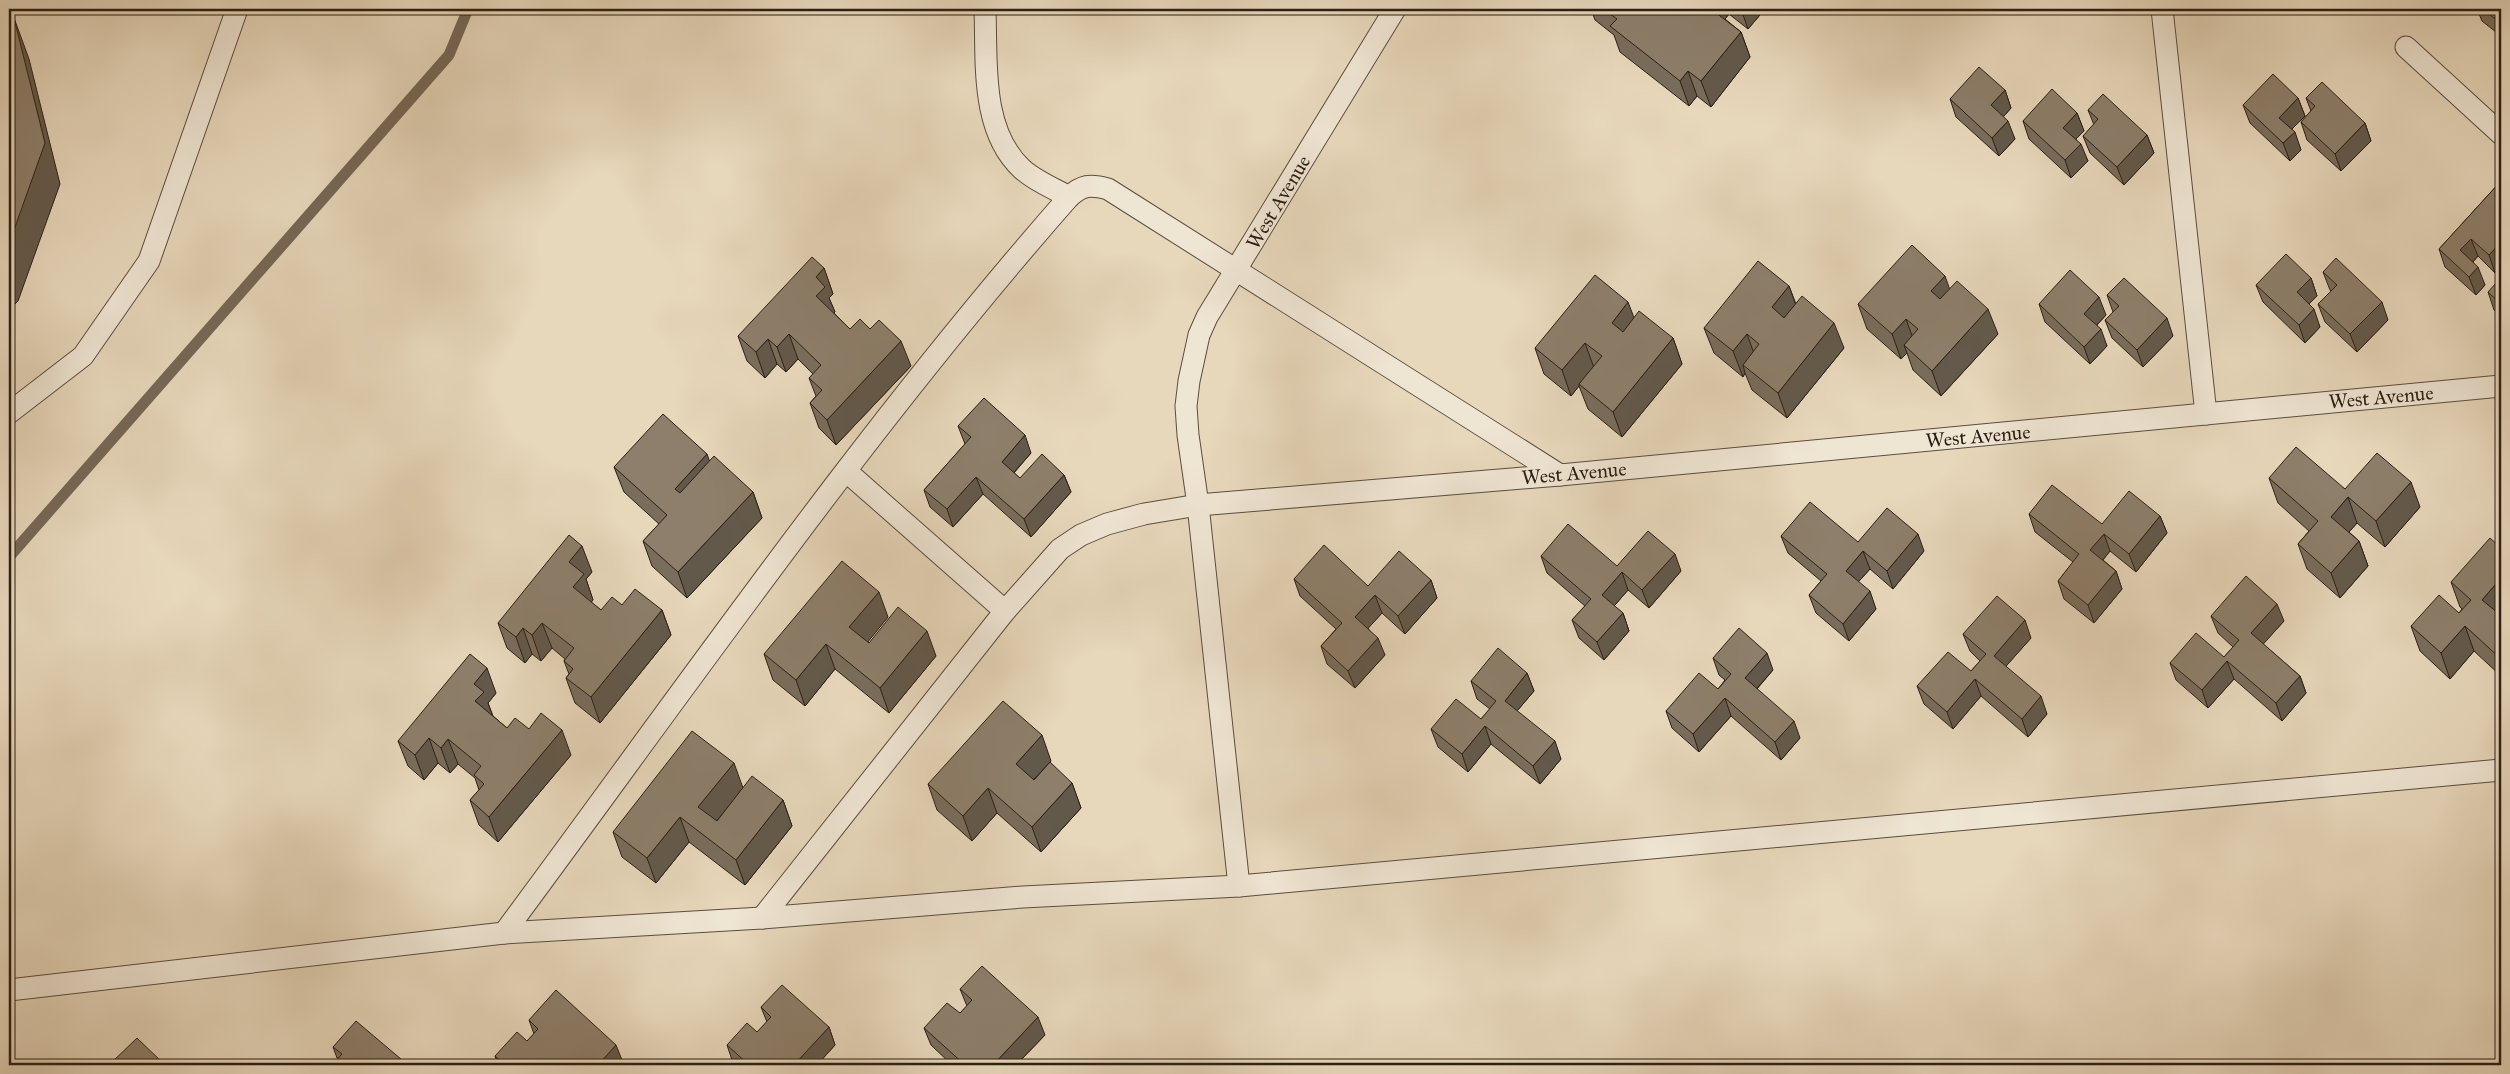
<svg xmlns="http://www.w3.org/2000/svg" width="2510" height="1074" font-family="'IM FELL Great Primer',serif">
<style>
.lines{fill:none;stroke-linecap:round;stroke-linejoin:round}
.stream{stroke:#766856;stroke-width:11}
.lane-casing{stroke:#5b4d3e;stroke-width:23}
.lane{stroke:#efe5d3;stroke-width:21}
.wall{fill:#796d5c;stroke:#2c1f14}
.shaded-wall{fill:#63594b;stroke:#2c1f14}
.building{fill:#8d7f6b;stroke:#2c1f14}
.labels{text-anchor:middle;stroke-width:4;stroke-linejoin:round;paint-order:stroke}
.street-label{font-size:20px;fill:#2c1f14;stroke:#efe5d3}
</style>
<rect width="100%" height="100%" fill="#e7d7bb"/>
<filter id="stains"><feTurbulence type="fractalNoise" baseFrequency=".004" numOctaves="4"/><feColorMatrix values="0 0 0 0 .2 0 0 0 0 .09 0 0 0 0 .02 0 0 0 .5 -.17"/></filter>
<radialGradient id="worn" r=".72"><stop offset=".6" stop-color="#630" stop-opacity="0"/><stop offset="1" stop-color="#630" stop-opacity=".3"/></radialGradient>
<g class="lines">
<polyline class="stream" points="9,557 449,55 468,9"/>
<defs>
<g id="lane">
<path d="M985 9C987 61 980 130 1022 169 1035 181 1053 188 1069 197"/>
<polyline points="2162,9 2206,414"/>
<polyline points="2406,47 2501,134"/>
<polyline points="9,413 83,356 149,261 237,9"/>
<polyline points="846,471 1005,611"/>
<polyline points="1239,886 1198,505 1188,435 1186,406 1189,381 1199,335 1207,317 1395,9"/>
<polyline points="762,918 1005,611 1060,549 1081,535 1107,524 1144,514 1198,505 1560,475 2501,386"/>
<path d="M504 933C688 685 865 429 1069 197 1082 185 1090 184 1108 189L1560 475"/>
<polyline points="9,990 504,933 762,918 1023,897 1239,886 2501,770"/>
</g>
</defs>
<use href="#lane" class="lane-casing"/>
<use href="#lane" class="lane"/>
</g>
<g class="wall">
<polygon points="1591,9 1765,9 1748,29 1729,14 1725,19 1741,32 1750,57 1711,107 1697,96 1689,106 1620,52 1614,35 1595,20"/>
<polygon points="2477,9 2501,9 2501,36 2482,21"/>
<polygon points="2005,90 2011,108 2003,117 2015,139 1999,156 1956,117 1950,99"/>
<polygon points="2298,98 2305,116 2292,129 2301,150 2290,161 2250,123 2243,105"/>
<polygon points="2306,98 2365,123 2371,141 2341,171 2307,140 2301,122 2311,111"/>
<polygon points="2088,110 2147,135 2154,153 2124,185 2090,153 2083,136 2094,125"/>
<polygon points="2077,113 2084,131 2076,139 2088,161 2071,178 2029,139 2023,121"/>
<polygon points="2501,181 2495,273 2478,256 2473,262 2485,285 2476,295 2445,267 2439,249"/>
<polygon points="824,268 833,294 829,298 835,312 834,313 850,329 870,329 911,366 836,445 819,428 810,403 816,396 809,378 813,374 798,359 786,372 777,364 765,378 747,361 738,336"/>
<polygon points="2323,272 2388,320 2357,352 2325,322 2318,304 2331,291 2330,290"/>
<polygon points="2311,278 2317,296 2309,304 2320,327 2305,343 2263,302 2256,285"/>
<polygon points="1789,286 1796,304 1844,348 1787,418 1752,390 1745,373 1743,377 1714,353 1704,328"/>
<polygon points="2501,286 2501,316 2494,310 2488,292"/>
<polygon points="1950,289 1998,334 1941,396 1913,370 1907,353 1901,359 1867,329 1858,304"/>
<polygon points="2107,295 2173,336 2143,367 2112,338 2105,320 2113,312"/>
<polygon points="2039,304 2106,315 2097,325 2107,346 2090,364 2045,322"/>
<polygon points="1634,318 1673,338 1682,364 1622,437 1588,409 1579,386 1571,396 1544,374 1535,348"/>
<polygon points="958,426 1031,453 1014,473 1020,478 1064,475 1071,492 1031,537 983,494 953,527 930,507 924,490 965,444"/>
<polygon points="709,461 753,492 762,518 687,598 652,566 643,541 659,524 624,492 614,467"/>
<polygon points="2269,478 2345,489 2420,507 2385,547 2357,523 2349,532 2359,541 2368,566 2340,598 2307,569 2298,544 2309,531 2278,503"/>
<polygon points="2029,514 2102,524 2160,516 2167,533 2136,572 2110,551 2103,560 2116,571 2122,589 2094,623 2064,599 2058,581 2073,562 2035,532"/>
<polygon points="1781,536 1858,542 1924,551 1893,589 1870,569 1858,582 1876,609 1849,641 1816,613 1809,595 1821,581 1788,553"/>
<polygon points="2501,548 2501,676 2474,651 2450,679 2420,651 2411,626 2459,613 2462,609 2460,607 2451,582"/>
<polygon points="1541,556 1617,566 1681,571 1649,608 1628,590 1614,606 1623,613 1629,631 1604,660 1579,638 1572,620 1585,606 1547,573"/>
<polygon points="592,572 586,579 593,600 591,602 601,610 622,605 662,610 671,635 600,723 575,703 566,678 569,674 564,661 565,659 552,648 541,661 532,654 525,663 507,648 498,623"/>
<polygon points="1294,579 1368,586 1431,580 1437,598 1405,634 1382,613 1368,628 1385,655 1355,688 1327,664 1321,646 1336,629 1300,596"/>
<polygon points="2211,616 2284,621 2263,644 2300,676 2306,693 2282,721 2234,679 2208,708 2176,680 2170,663 2224,657 2233,647 2218,633"/>
<polygon points="888,617 867,642 869,643 936,656 889,713 835,669 805,706 773,680 764,654"/>
<polygon points="1963,634 2031,638 2006,666 2047,714 2028,737 1981,696 1953,729 1924,704 1917,686 1971,671 1980,661 1970,651"/>
<polygon points="1713,658 1773,670 1757,689 1800,738 1781,760 1731,716 1699,752 1672,728 1666,711 1718,689 1725,680 1719,675"/>
<polygon points="1527,673 1534,691 1517,711 1561,759 1540,784 1491,744 1468,772 1438,747 1431,729 1481,719 1490,709 1477,699 1471,681"/>
<polygon points="496,693 488,703 493,716 507,728 529,729 571,755 498,842 479,825 470,800 479,790 475,778 458,764 450,773 438,763 424,780 408,766 398,741"/>
<polygon points="1051,761 1034,780 1072,783 1081,808 1041,852 997,813 972,841 937,810 928,784"/>
<polygon points="743,788 783,800 792,826 745,885 689,842 656,883 622,857 613,832"/>
<polygon points="960,989 1045,1035 1016,1065 952,1065 931,1045 924,1028 960,1013 967,1006"/>
<polygon points="761,1007 829,1027 835,1045 817,1065 736,1065 733,1063 727,1045 757,1032 767,1022"/>
<polygon points="529,1020 624,1065 498,1065 495,1056 527,1041 534,1034"/>
<polygon points="333,1047 408,1065 337,1058"/>
</g>
<g class="shaded-wall">
<polygon points="1708,9 1727,9 1729,14 1716,30"/>
<polygon points="1741,9 1765,9 1748,29"/>
<polygon points="14,18 29,59 60,184 18,301 9,310 9,244"/>
<polygon points="1741,32 1750,57 1711,107 1701,81"/>
<polygon points="1688,71 1697,96 1689,106 1680,81"/>
<polygon points="2005,90 2011,108 1998,123 1991,105"/>
<polygon points="2298,98 2305,116 2286,135 2279,118"/>
<polygon points="2077,113 2084,131 2070,145 2063,128"/>
<polygon points="2008,121 2015,139 1999,156 1992,138"/>
<polygon points="2365,123 2371,141 2341,171 2335,154"/>
<polygon points="2295,132 2301,150 2290,161 2283,143"/>
<polygon points="2147,135 2154,153 2124,185 2117,167"/>
<polygon points="2081,144 2088,161 2071,178 2065,160"/>
<polygon points="2471,239 2478,256 2467,268 2460,250"/>
<polygon points="2501,242 2501,267 2495,273 2489,255"/>
<polygon points="2478,267 2485,285 2476,295 2469,277"/>
<polygon points="824,268 833,294 829,298 835,312 825,322 816,296 816,277"/>
<polygon points="1945,276 1954,301 1940,316 1931,291"/>
<polygon points="2311,278 2317,296 2303,310 2297,292"/>
<polygon points="1789,286 1798,311 1781,333 1772,307"/>
<polygon points="2099,297 2106,315 2091,331 2084,314"/>
<polygon points="1628,302 1638,328 1621,348 1612,323"/>
<polygon points="2382,302 2388,320 2357,352 2350,334"/>
<polygon points="1988,309 1998,334 1941,396 1932,371"/>
<polygon points="2314,309 2320,327 2305,343 2299,325"/>
<polygon points="2167,318 2173,336 2143,367 2137,350"/>
<polygon points="1906,319 1915,344 1904,345 1907,353 1901,359 1892,334"/>
<polygon points="1834,323 1844,348 1787,418 1778,393"/>
<polygon points="2101,329 2107,346 2090,364 2084,347"/>
<polygon points="789,334 798,359 786,372 777,347"/>
<polygon points="1747,334 1756,359 1743,365 1745,373 1743,377 1733,351"/>
<polygon points="1673,338 1682,364 1622,437 1613,412"/>
<polygon points="768,339 777,364 765,378 756,352"/>
<polygon points="901,341 911,366 836,445 827,420"/>
<polygon points="1585,343 1594,368 1579,384 1579,386 1571,396 1562,370"/>
<polygon points="1025,435 1031,453 1008,479 1002,462"/>
<polygon points="707,454 716,479 684,514 675,489"/>
<polygon points="1064,475 1071,492 1031,537 1024,519"/>
<polygon points="976,477 983,494 953,527 947,509"/>
<polygon points="2411,482 2420,507 2385,547 2376,521"/>
<polygon points="753,492 762,518 687,598 678,572"/>
<polygon points="2348,497 2357,523 2340,542 2331,517"/>
<polygon points="2160,516 2167,533 2136,572 2129,554"/>
<polygon points="1918,534 1924,551 1893,589 1887,571"/>
<polygon points="2104,534 2110,551 2097,567 2090,550"/>
<polygon points="2359,541 2368,566 2340,598 2331,573"/>
<polygon points="582,546 592,572 586,579 593,600 583,613 573,587 569,562"/>
<polygon points="1863,551 1870,569 1852,589 1846,571"/>
<polygon points="1675,554 1681,571 1649,608 1642,590"/>
<polygon points="2116,571 2122,589 2094,623 2088,605"/>
<polygon points="1622,572 1628,590 1608,613 1602,595"/>
<polygon points="2501,578 2501,613 2491,625 2482,600"/>
<polygon points="1431,580 1437,598 1405,634 1398,616"/>
<polygon points="1870,591 1876,609 1849,641 1843,624"/>
<polygon points="879,592 888,617 859,653 849,627"/>
<polygon points="1375,595 1382,613 1362,635 1355,617"/>
<polygon points="2277,604 2284,621 2257,651 2251,633"/>
<polygon points="662,610 671,635 600,723 591,697"/>
<polygon points="1623,613 1629,631 1604,660 1597,642"/>
<polygon points="2025,620 2031,638 2000,673 1994,656"/>
<polygon points="542,623 552,648 541,661 532,635"/>
<polygon points="2465,626 2474,651 2450,679 2441,653"/>
<polygon points="523,628 532,654 525,663 516,637"/>
<polygon points="927,631 936,656 889,713 880,688"/>
<polygon points="1378,638 1385,655 1355,688 1348,671"/>
<polygon points="826,644 835,669 805,706 796,680"/>
<polygon points="1767,653 1773,670 1751,695 1745,678"/>
<polygon points="2227,661 2234,679 2208,708 2202,690"/>
<polygon points="487,668 496,693 488,703 493,717 475,701 474,684"/>
<polygon points="1527,673 1534,691 1511,718 1505,701"/>
<polygon points="2300,676 2306,693 2282,721 2276,703"/>
<polygon points="1975,679 1981,696 1953,729 1947,712"/>
<polygon points="2041,696 2047,714 2028,737 2022,719"/>
<polygon points="1725,698 1731,716 1699,752 1693,734"/>
<polygon points="1794,721 1800,738 1781,760 1775,742"/>
<polygon points="1485,726 1491,744 1468,772 1462,754"/>
<polygon points="562,730 571,755 498,842 489,817"/>
<polygon points="1042,735 1051,761 1025,789 1016,764"/>
<polygon points="429,738 438,763 424,780 415,755"/>
<polygon points="448,739 458,764 450,773 441,748"/>
<polygon points="1555,741 1561,759 1540,784 1533,766"/>
<polygon points="734,763 743,788 707,833 698,807"/>
<polygon points="1072,783 1081,808 1041,852 1032,827"/>
<polygon points="988,788 997,813 972,841 963,816"/>
<polygon points="783,800 792,826 745,885 736,860"/>
<polygon points="680,817 689,842 656,883 647,858"/>
<polygon points="1038,1017 1045,1035 1016,1065 993,1065"/>
<polygon points="829,1027 835,1045 817,1065 794,1065"/>
<polygon points="616,1045 624,1065 598,1065"/>
</g>
<g class="building">
<polygon points="1603,9 1711,9 1741,32 1701,81 1688,71 1680,81 1610,26 1617,19"/>
<polygon points="2482,9 2501,9 2501,23"/>
<polygon points="9,10 14,18 45,143 9,244"/>
<polygon points="1979,67 2005,90 1991,105 2008,121 1992,138 1950,99"/>
<polygon points="2273,74 2298,98 2279,118 2295,132 2283,143 2243,105"/>
<polygon points="2322,82 2365,123 2335,154 2301,122 2315,106 2306,98"/>
<polygon points="2052,89 2077,113 2063,128 2081,144 2065,160 2023,121"/>
<polygon points="2103,94 2147,135 2117,167 2083,136 2098,119 2088,110"/>
<polygon points="2501,181 2501,242 2489,255 2471,239 2460,250 2478,267 2469,277 2439,249"/>
<polygon points="1912,245 1945,276 1931,291 1940,299 1957,281 1988,309 1932,371 1904,345 1918,329 1906,319 1892,334 1858,304"/>
<polygon points="2286,254 2311,278 2297,292 2314,309 2299,325 2256,285"/>
<polygon points="812,257 824,268 816,277 825,287 816,296 850,329 860,319 870,329 879,320 901,341 827,420 810,403 822,390 809,378 821,365 789,334 777,347 768,339 756,352 738,336"/>
<polygon points="2336,258 2382,302 2350,334 2318,304 2337,285 2323,272"/>
<polygon points="1758,261 1789,286 1772,307 1784,318 1802,296 1834,323 1778,393 1743,365 1759,344 1747,334 1733,351 1704,328"/>
<polygon points="2070,270 2099,297 2084,314 2101,329 2084,347 2039,304"/>
<polygon points="1595,275 1628,302 1612,323 1623,332 1639,311 1673,338 1613,412 1579,384 1602,356 1585,343 1562,370 1535,348"/>
<polygon points="2124,278 2167,318 2137,350 2105,320 2119,306 2107,295"/>
<polygon points="2497,282 2501,286 2501,304 2488,292"/>
<polygon points="984,398 1025,435 1002,462 1020,478 1042,454 1064,475 1024,519 976,477 947,509 924,490 971,437 958,426"/>
<polygon points="663,414 707,454 675,489 680,493 714,456 753,492 678,572 643,541 667,515 614,467"/>
<polygon points="2296,447 2345,489 2377,453 2411,482 2376,521 2348,497 2331,517 2359,541 2331,573 2298,544 2318,521 2269,478"/>
<polygon points="2052,485 2102,524 2129,491 2160,516 2129,554 2104,534 2090,550 2116,571 2088,605 2058,581 2079,554 2029,514"/>
<polygon points="1810,502 1858,542 1887,508 1918,534 1887,571 1863,551 1846,571 1870,591 1843,624 1809,595 1827,574 1781,536"/>
<polygon points="1568,524 1617,566 1648,531 1675,554 1642,590 1622,572 1602,595 1623,613 1597,642 1572,620 1591,599 1541,556"/>
<polygon points="569,535 582,546 569,562 584,574 573,587 601,610 612,597 622,605 635,589 662,610 591,697 566,678 573,669 564,661 574,648 542,623 532,635 523,628 516,637 498,623"/>
<polygon points="2490,538 2501,548 2501,578 2482,600 2498,613 2501,609 2501,659 2465,626 2441,653 2411,626 2439,595 2459,613 2471,600 2451,582"/>
<polygon points="1324,545 1368,586 1399,551 1431,580 1398,616 1375,595 1355,617 1378,638 1348,671 1321,646 1342,623 1294,579"/>
<polygon points="842,561 879,592 849,627 869,643 898,607 927,631 880,688 826,644 796,680 764,654"/>
<polygon points="2246,576 2277,604 2251,633 2300,676 2276,703 2227,661 2202,690 2170,663 2196,633 2224,657 2239,640 2211,616"/>
<polygon points="1997,596 2025,620 1994,656 2041,696 2022,719 1975,679 1947,712 1917,686 1948,652 1971,671 1986,654 1963,634"/>
<polygon points="1739,628 1767,653 1745,678 1794,721 1775,742 1725,698 1693,734 1666,711 1699,673 1718,689 1731,674 1713,658"/>
<polygon points="1498,648 1527,673 1505,701 1555,741 1533,766 1485,726 1462,754 1431,729 1456,699 1481,719 1496,701 1471,681"/>
<polygon points="470,654 487,668 474,684 484,692 475,701 507,728 515,718 529,729 541,713 562,730 489,817 470,800 484,784 474,775 481,766 448,739 441,748 429,738 415,755 398,741"/>
<polygon points="1003,701 1042,735 1016,764 1034,780 1050,762 1072,783 1032,827 988,788 963,816 928,784"/>
<polygon points="692,731 734,763 698,807 717,821 752,776 783,800 736,860 680,817 647,858 613,832"/>
<polygon points="982,966 1038,1017 993,1065 965,1065 924,1028 947,1003 960,1013 972,1000 960,989"/>
<polygon points="782,985 829,1027 794,1065 749,1065 727,1045 747,1023 757,1032 771,1017 761,1007"/>
<polygon points="556,990 616,1045 598,1065 505,1065 495,1056 517,1032 527,1041 538,1029 529,1020"/>
<polygon points="356,1021 408,1065 332,1065 342,1054 333,1047"/>
<polygon points="137,1038 165,1065 109,1065"/>
</g>
<g class="labels">
<g class="street-label">
<text transform="translate(1278 202) rotate(-59)" y="7">West Avenue</text>
<text transform="translate(2381 397) rotate(-5)" y="7">West Avenue</text>
<text transform="translate(1978 436) rotate(-5)" y="7">West Avenue</text>
<text transform="translate(1574 473) rotate(-5)" y="7">West Avenue</text>
</g>
</g>
<rect width="2510" height="1074" fill="none" stroke="#e7d7bb" stroke-width="30"/>
<rect x="10" y="10" width="2490" height="1054" fill="none" stroke="#2c1f14" stroke-width="2.5"/>
<rect x="15" y="15" width="2480" height="1044" fill="none" stroke="#2c1f14"/>
<rect width="100%" height="100%" filter="url(#stains)"/>
<rect width="100%" height="100%" fill="url(#worn)"/>
</svg>
